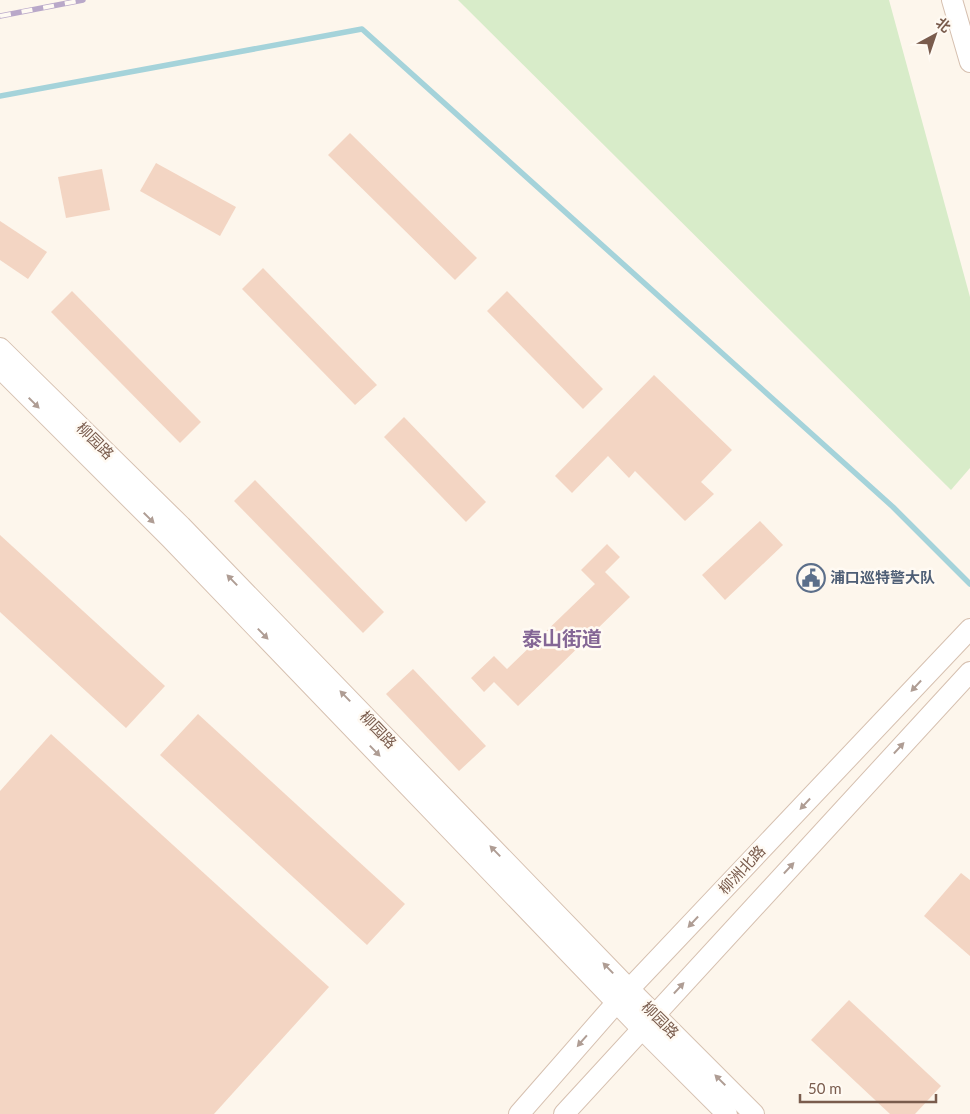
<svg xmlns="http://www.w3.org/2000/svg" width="970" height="1114" font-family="Lato,'Noto Sans SC',sans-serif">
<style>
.green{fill:#d8ecc9}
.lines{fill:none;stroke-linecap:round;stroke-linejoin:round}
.stream{stroke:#a5d3da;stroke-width:5.5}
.building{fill:#f3d5c3}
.secondary-casing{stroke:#d6c0b0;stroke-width:22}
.secondary{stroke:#fff;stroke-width:20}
.rail-casing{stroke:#b9a8c9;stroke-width:5.5}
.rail{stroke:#fffaf3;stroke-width:4;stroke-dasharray:11;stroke-linecap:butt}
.oneway{fill:#af9d94}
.labels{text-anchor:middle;stroke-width:5;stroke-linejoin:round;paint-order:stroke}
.street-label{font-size:15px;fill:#7a5c4d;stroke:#fffaf3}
.service-label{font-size:15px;font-weight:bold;fill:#4e5e75;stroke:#fffaf3;text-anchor:start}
.district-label{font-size:20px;font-weight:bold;fill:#846695;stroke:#fffaf3}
</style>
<rect width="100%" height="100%" fill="#fdf6ec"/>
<polygon class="green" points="458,0 889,0 970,297 970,468 951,490"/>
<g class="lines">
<polyline class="stream" points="0,96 362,29 893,507 970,584"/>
</g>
<g class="building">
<polygon points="350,133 477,258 455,280 328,155"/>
<polygon points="156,163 236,207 220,236 140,191"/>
<polygon points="102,169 110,210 66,218 58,177"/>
<polygon points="0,221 47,252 28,279 0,260"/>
<polygon points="263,268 377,385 355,405 242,289"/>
<polygon points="72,291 201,422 180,443 51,312"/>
<polygon points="507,291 603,389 583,409 487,311"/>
<polygon points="654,375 732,450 701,482 714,494 685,521 635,471 629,478 608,456 572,493 555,476"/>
<polygon points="404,417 486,502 466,522 384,437"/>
<polygon points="255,480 384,612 363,633 234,501"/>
<polygon points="760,521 783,545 725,600 702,575"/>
<polygon points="0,535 165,686 126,728 0,612"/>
<polygon points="607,544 620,557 605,572 630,597 518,706 494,682 484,692 471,678 494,656 507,669 595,584 581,570"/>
<polygon points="413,669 486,746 459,771 386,694"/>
<polygon points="198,714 405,904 367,945 160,755"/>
<polygon points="51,734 329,987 214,1114 0,1114 0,791"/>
<polygon points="961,873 970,880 970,956 924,916"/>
<polygon points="849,1000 941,1086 915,1114 890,1114 811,1040"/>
</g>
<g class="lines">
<defs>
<g id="secondary">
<polyline points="952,0 970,62"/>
<polyline points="0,348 181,526 629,989 754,1114"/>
<polyline points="0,368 170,538 641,1028 727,1114"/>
<polyline points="519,1114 617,1002 970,629"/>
<polyline points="564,1114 970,672"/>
</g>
</defs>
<use href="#secondary" class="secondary-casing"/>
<use href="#secondary" class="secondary"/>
<defs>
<polyline id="rail" points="0,16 83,0"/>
</defs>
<use href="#rail" class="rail-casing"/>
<use href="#rail" class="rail"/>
</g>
<defs><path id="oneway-solid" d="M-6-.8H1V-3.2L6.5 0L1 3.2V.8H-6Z" transform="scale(1.25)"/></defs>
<g class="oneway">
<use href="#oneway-solid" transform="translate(34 403) rotate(45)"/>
<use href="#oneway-solid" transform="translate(149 518) rotate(45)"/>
<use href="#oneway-solid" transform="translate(232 580) rotate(-134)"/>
<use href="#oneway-solid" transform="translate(263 634) rotate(46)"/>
<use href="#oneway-solid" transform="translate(916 686) rotate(133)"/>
<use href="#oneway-solid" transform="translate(345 696) rotate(-134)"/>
<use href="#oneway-solid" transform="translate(899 748) rotate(-47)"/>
<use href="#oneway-solid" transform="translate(375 751) rotate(46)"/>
<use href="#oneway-solid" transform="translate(805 804) rotate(133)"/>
<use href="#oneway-solid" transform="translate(495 851) rotate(-134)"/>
<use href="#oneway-solid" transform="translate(789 868) rotate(-47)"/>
<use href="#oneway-solid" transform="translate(693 922) rotate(133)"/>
<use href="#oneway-solid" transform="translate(608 968) rotate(-134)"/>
<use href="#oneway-solid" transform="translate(679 988) rotate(-47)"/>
<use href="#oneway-solid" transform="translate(582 1041) rotate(131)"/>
<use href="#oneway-solid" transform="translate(720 1080) rotate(-135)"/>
</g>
<defs>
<symbol id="civic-ring" viewBox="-11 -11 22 22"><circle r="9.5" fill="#fffaf3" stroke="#5c6f8a" stroke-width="1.5"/><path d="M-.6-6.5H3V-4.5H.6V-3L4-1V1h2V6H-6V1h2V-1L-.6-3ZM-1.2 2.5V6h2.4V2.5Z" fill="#5c6f8a"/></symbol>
</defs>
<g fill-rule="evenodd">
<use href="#civic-ring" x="795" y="562" width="32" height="32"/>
</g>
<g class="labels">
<g class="street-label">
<text transform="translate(95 441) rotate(45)" y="5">柳园路</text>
<text transform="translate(378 730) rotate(46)" y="5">柳园路</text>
<text transform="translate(742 870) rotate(-47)" y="5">柳洲北路</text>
<text transform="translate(660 1020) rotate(45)" y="5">柳园路</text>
</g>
<g class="service-label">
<text x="830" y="583">浦口巡特警大队</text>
</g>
<g class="district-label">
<text x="562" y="646">泰山街道</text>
</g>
</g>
<g transform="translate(935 35) rotate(40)" stroke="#fffaf3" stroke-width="4" paint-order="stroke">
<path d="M0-4L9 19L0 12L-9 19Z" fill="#7a5c4d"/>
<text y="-8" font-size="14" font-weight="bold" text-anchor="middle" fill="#7a5c4d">北</text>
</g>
<path d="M800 1094v8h136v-8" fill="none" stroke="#7a5c4d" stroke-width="2.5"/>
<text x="808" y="1094" font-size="15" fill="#7a5c4d" stroke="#fffaf3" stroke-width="4" paint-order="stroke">50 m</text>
</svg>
